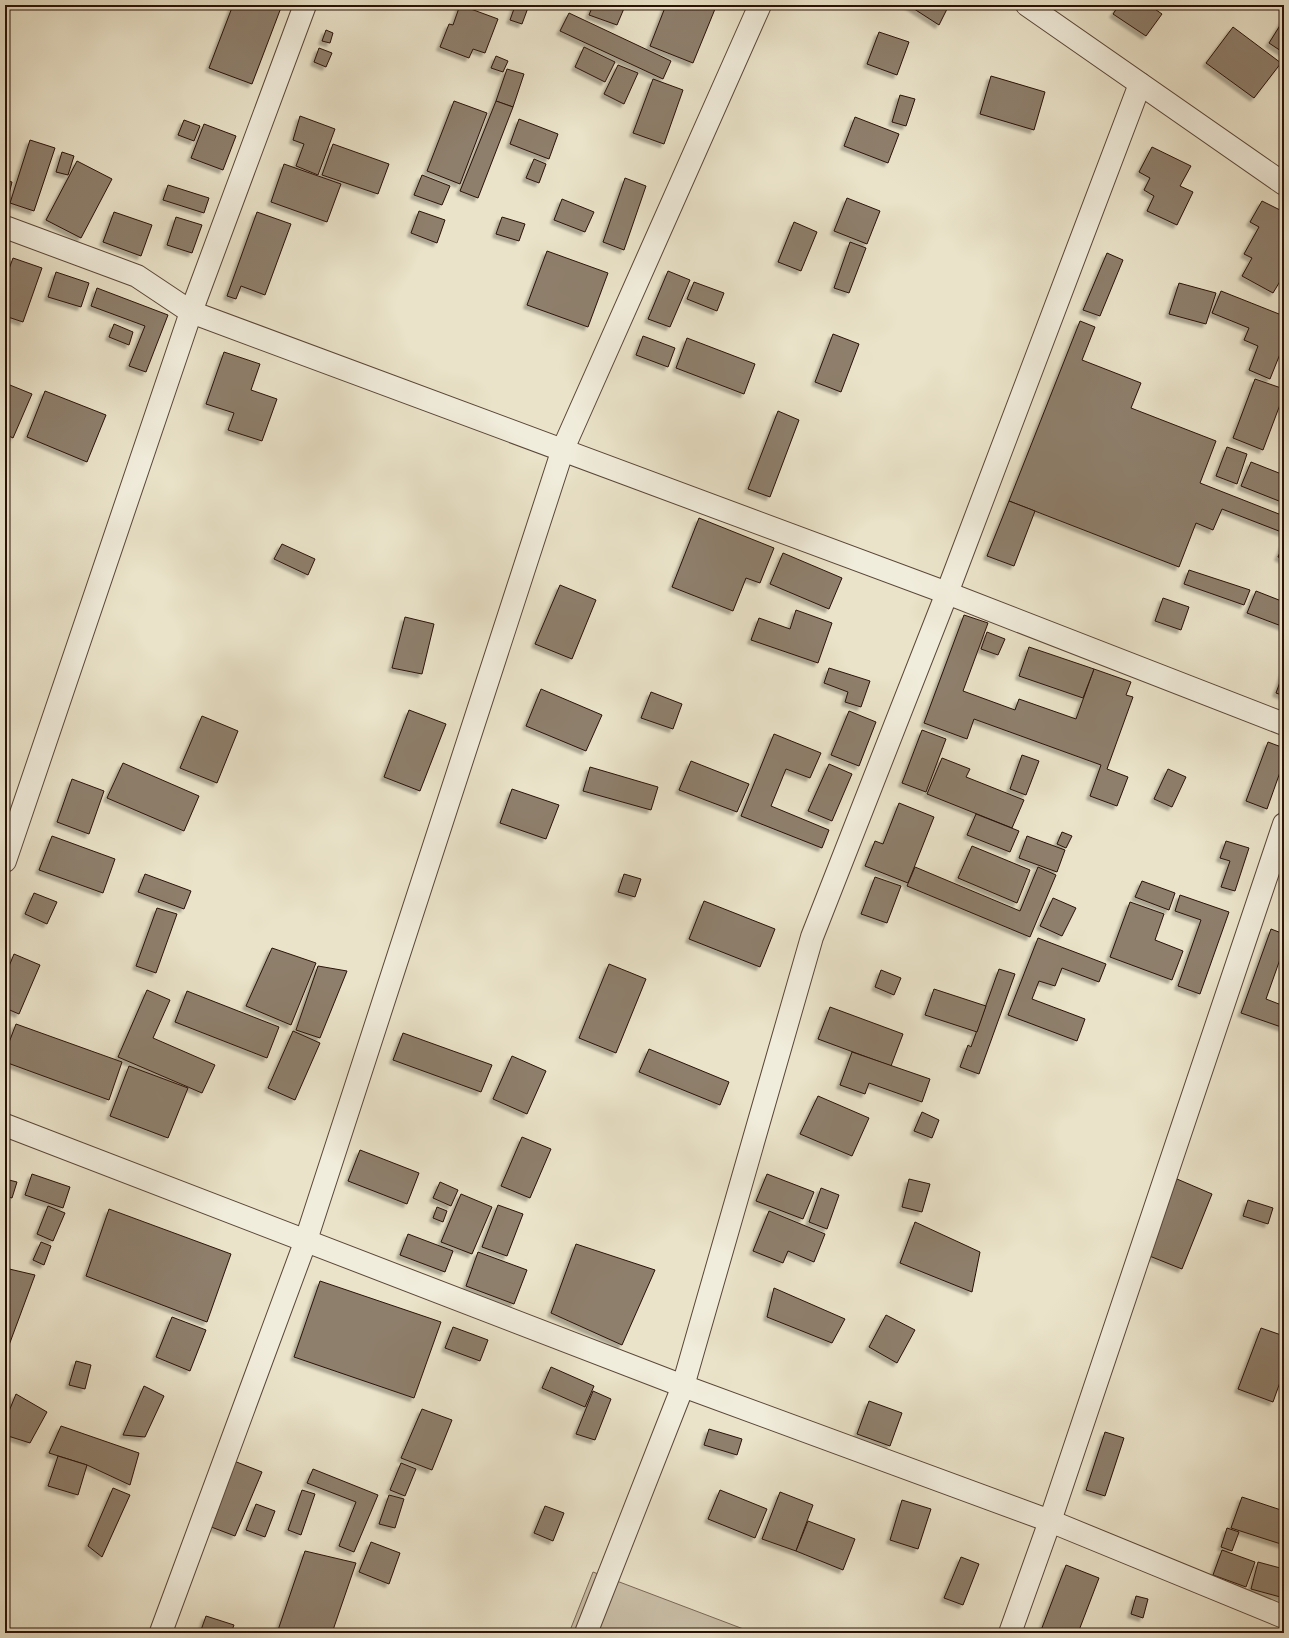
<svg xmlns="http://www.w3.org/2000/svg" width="1289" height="1638" font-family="'Libre Caslon Text',serif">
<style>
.green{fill:#c9bfa8;stroke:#7a6858}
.building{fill:#8e7f6c;stroke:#2a1207;filter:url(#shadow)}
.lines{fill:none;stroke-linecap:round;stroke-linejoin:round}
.minor-casing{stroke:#5a4638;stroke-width:24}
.minor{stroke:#f1eddc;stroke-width:22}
</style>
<defs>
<filter id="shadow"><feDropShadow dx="-3.5" dy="3.5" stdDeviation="1" flood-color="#0004"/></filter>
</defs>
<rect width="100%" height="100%" fill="#eae3c9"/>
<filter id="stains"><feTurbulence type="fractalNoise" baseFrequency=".005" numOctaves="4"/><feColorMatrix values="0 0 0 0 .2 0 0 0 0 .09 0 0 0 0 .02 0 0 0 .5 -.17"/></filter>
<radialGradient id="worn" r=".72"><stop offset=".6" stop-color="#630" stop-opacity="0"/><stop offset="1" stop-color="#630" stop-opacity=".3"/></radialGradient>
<polygon class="green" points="593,1572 754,1633 569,1633"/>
<g class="building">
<polygon points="233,5 282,5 252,84 209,68"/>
<polygon points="460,5 498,19 485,53 473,49 469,58 440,47 449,24 453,25"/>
<polygon points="511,5 529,5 522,24 510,20 515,6"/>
<polygon points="593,5 625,6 617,25 589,15"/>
<polygon points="666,5 705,5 715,9 693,63 650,46"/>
<polygon points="908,5 949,5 939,25"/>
<polygon points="1119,5 1149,5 1162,14 1146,36 1113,14"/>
<polygon points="569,13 671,61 663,79 560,31"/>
<polygon points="1284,19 1284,53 1269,43"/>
<polygon points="1233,27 1281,63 1254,98 1206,63"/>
<polygon points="326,30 333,33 330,43 322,41"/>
<polygon points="879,32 909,42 897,75 867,64"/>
<polygon points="584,47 615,62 605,82 575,67"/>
<polygon points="319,48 332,53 326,67 314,62"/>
<polygon points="496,56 508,61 503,72 491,68"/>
<polygon points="618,65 638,73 624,104 604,94"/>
<polygon points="507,69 524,74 513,107 496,101"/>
<polygon points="991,76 1045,92 1034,130 980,114"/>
<polygon points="653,79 683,90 664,144 633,133"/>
<polygon points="900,95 915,99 906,126 892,122"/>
<polygon points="454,101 487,113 460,184 427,171"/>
<polygon points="496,101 513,107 478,198 460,191"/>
<polygon points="300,116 335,129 318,175 296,166 304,144 293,140"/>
<polygon points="855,117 899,134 888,163 844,146"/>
<polygon points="519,119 558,134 549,159 510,144"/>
<polygon points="184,120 200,126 194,141 178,135"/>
<polygon points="204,124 236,136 223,170 191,158"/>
<polygon points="30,140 55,148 34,211 10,203"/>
<polygon points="333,144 389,164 378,194 322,175"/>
<polygon points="1152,147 1191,166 1180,186 1193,192 1177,225 1147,211 1154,196 1144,190 1150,178 1139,172"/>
<polygon points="62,152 74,156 68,175 56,172"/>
<polygon points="534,159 546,164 539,183 526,178"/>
<polygon points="77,161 112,179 81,238 46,220"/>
<polygon points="284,164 341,184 327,222 271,202"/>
<polygon points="422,175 450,186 442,205 414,195"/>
<polygon points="625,178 646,186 624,250 603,242"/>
<polygon points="5,180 12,182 6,207 5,207"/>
<polygon points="168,185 209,198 204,213 163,200"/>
<polygon points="847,198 880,211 867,244 834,231"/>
<polygon points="562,199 594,212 585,232 554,220"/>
<polygon points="1262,201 1284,212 1284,279 1282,278 1273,293 1242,276 1252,258 1244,254 1259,227 1250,222"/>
<polygon points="419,211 445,220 437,243 411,233"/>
<polygon points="114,212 152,225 141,256 103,242"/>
<polygon points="257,212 291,224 265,295 241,286 236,299 227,296"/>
<polygon points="176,217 202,225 192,253 167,245"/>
<polygon points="502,217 525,224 519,241 496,234"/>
<polygon points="794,222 817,232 801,271 778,262"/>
<polygon points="850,242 866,248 849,293 834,288"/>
<polygon points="547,251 608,273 588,327 527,305"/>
<polygon points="1107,253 1123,260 1100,316 1083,310"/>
<polygon points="13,258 42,268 23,322 5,316 5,280"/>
<polygon points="668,271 690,280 670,327 648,319"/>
<polygon points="56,272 89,283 81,307 48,297"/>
<polygon points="694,282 724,293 717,311 687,299"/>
<polygon points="1179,283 1216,293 1206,324 1169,314"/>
<polygon points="97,288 168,315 146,372 129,366 145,326 91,306"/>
<polygon points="1221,291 1284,316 1284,344 1270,379 1249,370 1258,346 1244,340 1249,328 1212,313"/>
<polygon points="1080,321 1095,327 1082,360 1141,383 1131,408 1216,441 1200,483 1284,516 1284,533 1222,509 1213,530 1196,523 1179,567 1009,501"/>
<polygon points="114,324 133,332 129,345 109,337"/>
<polygon points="833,334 859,344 841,392 815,382"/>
<polygon points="643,336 675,348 668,367 636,355"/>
<polygon points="687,338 755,364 744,394 676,368"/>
<polygon points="224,352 260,364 251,390 277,399 262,441 228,430 234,413 206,404"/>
<polygon points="1255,379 1284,389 1284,394 1263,450 1233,438"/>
<polygon points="5,383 32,394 13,438 5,434"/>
<polygon points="45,391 106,415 87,462 27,437"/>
<polygon points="778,411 799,420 770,497 748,489"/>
<polygon points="1227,447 1247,454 1237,484 1216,476"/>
<polygon points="1251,462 1284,475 1284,503 1241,486"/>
<polygon points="1009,501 1035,511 1014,566 987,556"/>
<polygon points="699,518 774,548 760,583 746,578 733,611 672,587"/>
<polygon points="1284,543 1284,560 1278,557"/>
<polygon points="282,544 315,559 308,575 274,559"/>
<polygon points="783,553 842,578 829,609 770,584"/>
<polygon points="1189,570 1250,590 1244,605 1184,584"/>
<polygon points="560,585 596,600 572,659 535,644"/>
<polygon points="1256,591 1284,602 1284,627 1247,613"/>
<polygon points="1163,598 1189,607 1181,630 1155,621"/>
<polygon points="796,610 832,623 818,663 751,640 759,618 790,629"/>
<polygon points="964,615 988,623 963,691 1015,710 1019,699 1076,719 1094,669 1131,682 1126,695 1133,697 1107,769 1128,777 1117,806 1090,796 1101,765 974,719 967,739 924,723"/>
<polygon points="405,617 434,624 422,674 392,668"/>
<polygon points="987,632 1005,639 998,655 981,649"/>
<polygon points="1029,647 1094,669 1083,698 1019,676"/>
<polygon points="829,668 870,681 861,707 845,702 848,692 824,683"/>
<polygon points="1284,671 1284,696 1276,693"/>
<polygon points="541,689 602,715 586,751 526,726"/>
<polygon points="651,692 682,704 673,729 641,718"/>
<polygon points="409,710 446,724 420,791 384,777"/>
<polygon points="849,711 876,722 859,766 831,755"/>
<polygon points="202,716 238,731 217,783 180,768"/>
<polygon points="922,730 946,739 926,792 902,783"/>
<polygon points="774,734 821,753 810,778 786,769 771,806 829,830 822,848 741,816"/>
<polygon points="1268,742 1284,748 1284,761 1267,809 1246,801"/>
<polygon points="1022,755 1039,761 1026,795 1010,789"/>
<polygon points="942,758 970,769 966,777 1024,800 1012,828 927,794"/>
<polygon points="691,761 749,784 737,812 679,790"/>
<polygon points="123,763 199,796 184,831 107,798"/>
<polygon points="829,764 852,774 832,821 808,811"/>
<polygon points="590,767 658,787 651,810 583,791"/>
<polygon points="1168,769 1186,777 1172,807 1154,799"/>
<polygon points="72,779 104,791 89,834 57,822"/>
<polygon points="512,789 559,805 546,839 500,823"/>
<polygon points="899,803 934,817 908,883 865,866 875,841 883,844"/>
<polygon points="976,814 1019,831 1010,852 967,835"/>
<polygon points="1062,832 1072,836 1066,848 1057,844"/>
<polygon points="52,836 115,859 103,893 39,870"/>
<polygon points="1027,836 1065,850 1057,872 1019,858"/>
<polygon points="1226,841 1249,848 1235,891 1221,887 1230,861 1220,858"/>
<polygon points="972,846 1030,870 1017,903 958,878"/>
<polygon points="915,867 1020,911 1038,867 1056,875 1030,937 907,886"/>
<polygon points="145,874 191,891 184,909 138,892"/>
<polygon points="624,874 641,879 635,897 618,892"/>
<polygon points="875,877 901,886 887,923 861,914"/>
<polygon points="1142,881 1175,893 1169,910 1135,897"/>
<polygon points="34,893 57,902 47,924 25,914"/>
<polygon points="1180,895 1229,912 1200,994 1178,986 1201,920 1175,911"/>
<polygon points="1053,898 1076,908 1062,936 1040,926"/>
<polygon points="704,901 775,929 760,967 689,939"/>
<polygon points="1130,902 1164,914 1155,940 1183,951 1172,980 1110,957"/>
<polygon points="157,908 177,914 156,973 136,966"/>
<polygon points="1271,929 1284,934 1284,948 1266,999 1284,1006 1284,1028 1241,1013"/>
<polygon points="1038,938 1106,964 1099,982 1062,968 1055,986 1039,981 1032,999 1085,1019 1077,1041 1008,1015"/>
<polygon points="272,948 316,963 291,1025 246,1006"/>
<polygon points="14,954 40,965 19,1014 5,1008 5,976"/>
<polygon points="609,964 646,979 616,1053 579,1038"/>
<polygon points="318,966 347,971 320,1038 296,1030"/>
<polygon points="999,969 1015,974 979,1074 960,1067 968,1045 971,1047"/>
<polygon points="881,970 901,978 894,995 875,987"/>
<polygon points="934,989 986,1006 977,1032 925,1015"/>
<polygon points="147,990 170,1000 153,1038 215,1065 202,1093 118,1057"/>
<polygon points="187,991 279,1027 267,1058 175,1022"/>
<polygon points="830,1007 903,1034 891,1066 818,1039"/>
<polygon points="16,1024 122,1062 109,1100 5,1062 5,1053"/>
<polygon points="293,1031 320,1043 295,1100 268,1088"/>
<polygon points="403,1033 492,1065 481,1092 393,1060"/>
<polygon points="649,1049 729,1082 720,1105 639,1072"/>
<polygon points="852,1052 930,1079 922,1102 869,1083 865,1094 840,1085"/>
<polygon points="512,1056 546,1071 527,1114 493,1099"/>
<polygon points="129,1066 188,1088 168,1138 110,1116"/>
<polygon points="818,1096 869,1118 852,1156 800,1134"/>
<polygon points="922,1112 939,1120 932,1138 914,1131"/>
<polygon points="522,1137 551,1149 530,1198 501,1186"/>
<polygon points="360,1150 419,1173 407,1204 348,1181"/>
<polygon points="32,1174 70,1187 63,1208 25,1195"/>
<polygon points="767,1174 814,1192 803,1219 756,1201"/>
<polygon points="5,1179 17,1182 12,1198 5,1196"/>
<polygon points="909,1179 930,1184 922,1212 902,1207"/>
<polygon points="1177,1179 1212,1194 1182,1269 1147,1255"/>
<polygon points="440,1182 458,1190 451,1206 433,1198"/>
<polygon points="821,1188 839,1195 827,1229 809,1222"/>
<polygon points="461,1194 492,1207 472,1254 441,1242"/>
<polygon points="1248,1200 1273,1208 1268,1224 1243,1216"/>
<polygon points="498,1205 523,1214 507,1256 482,1247"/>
<polygon points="48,1206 65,1213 53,1241 37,1234"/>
<polygon points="437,1207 447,1211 443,1222 433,1218"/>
<polygon points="109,1209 231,1254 207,1322 86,1276"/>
<polygon points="769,1211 825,1234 814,1262 788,1251 783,1263 753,1251"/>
<polygon points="915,1222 980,1252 972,1292 900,1263"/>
<polygon points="408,1234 453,1251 445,1272 400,1255"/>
<polygon points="41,1242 51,1246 44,1265 33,1260"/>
<polygon points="576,1244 655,1270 622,1345 551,1313"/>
<polygon points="478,1252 527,1270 514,1304 466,1286"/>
<polygon points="5,1268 35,1275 5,1356"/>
<polygon points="320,1281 441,1322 414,1398 294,1357"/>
<polygon points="774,1288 845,1319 832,1343 767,1317"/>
<polygon points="886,1315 915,1330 897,1363 869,1347"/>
<polygon points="172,1317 206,1330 190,1371 156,1357"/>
<polygon points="453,1327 488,1340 480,1361 445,1348"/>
<polygon points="1261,1328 1284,1336 1284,1371 1273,1402 1238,1389"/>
<polygon points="76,1361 91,1365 85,1389 69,1385"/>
<polygon points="551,1367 594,1386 585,1407 542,1388"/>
<polygon points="144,1386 164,1396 145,1437 123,1435"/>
<polygon points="593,1391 611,1399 595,1440 576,1434"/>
<polygon points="16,1394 47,1412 30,1443 5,1435 5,1421"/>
<polygon points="869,1401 902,1413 890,1446 857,1434"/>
<polygon points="422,1409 452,1420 432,1470 401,1458"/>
<polygon points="61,1426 139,1453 130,1485 87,1465 49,1453"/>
<polygon points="709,1429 742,1439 737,1455 704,1445"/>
<polygon points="1105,1432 1124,1438 1105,1496 1086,1490"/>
<polygon points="58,1456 87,1465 78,1495 48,1486"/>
<polygon points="234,1461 262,1472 235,1536 206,1525"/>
<polygon points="401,1463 416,1469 405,1496 390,1490"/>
<polygon points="313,1469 378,1495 354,1552 339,1546 356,1502 307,1483"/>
<polygon points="113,1488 130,1495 102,1557 88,1546"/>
<polygon points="302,1490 315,1494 301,1535 288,1530"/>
<polygon points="720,1490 767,1509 755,1538 708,1519"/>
<polygon points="780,1492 813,1505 796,1551 762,1539"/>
<polygon points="389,1495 404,1499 395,1528 379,1524"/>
<polygon points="1242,1497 1284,1511 1284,1545 1231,1528"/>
<polygon points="902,1500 931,1509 918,1549 890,1540"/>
<polygon points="256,1504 275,1511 265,1537 246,1530"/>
<polygon points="545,1506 564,1513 553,1541 534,1533"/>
<polygon points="808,1521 855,1539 843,1570 796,1551"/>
<polygon points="1227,1528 1239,1532 1232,1551 1221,1547"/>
<polygon points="371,1542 400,1553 389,1584 359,1572"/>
<polygon points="1222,1550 1255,1562 1246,1587 1213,1575"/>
<polygon points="305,1551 356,1563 332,1633 277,1633"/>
<polygon points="961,1557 979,1564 963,1605 944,1598"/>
<polygon points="1258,1562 1284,1569 1284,1598 1251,1589"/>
<polygon points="1066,1565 1099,1578 1078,1633 1040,1633"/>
<polygon points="1136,1596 1148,1599 1143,1618 1131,1614"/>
<polygon points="206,1616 234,1625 231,1633 200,1633"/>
</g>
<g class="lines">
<defs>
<g id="minor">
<polyline points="1027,5 1284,184"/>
<polyline points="5,227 137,276 191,312 947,593 1284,724"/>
<polyline points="5,861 191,312 305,5"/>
<polyline points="5,1125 683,1386 1050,1521 1284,1617"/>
<polyline points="161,1632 306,1240 563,449 760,5"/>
<polyline points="586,1633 683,1386 812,937 947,593 1140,84"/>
<polyline points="1010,1633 1050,1521 1284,824"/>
</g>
</defs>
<use href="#minor" class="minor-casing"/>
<use href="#minor" class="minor"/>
</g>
<rect width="1289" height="1638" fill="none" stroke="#eae3c9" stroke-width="20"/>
<rect x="6" y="6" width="1277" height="1626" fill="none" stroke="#2a1207" stroke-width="2"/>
<rect x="10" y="10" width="1269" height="1618" fill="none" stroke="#2a1207"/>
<rect width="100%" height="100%" filter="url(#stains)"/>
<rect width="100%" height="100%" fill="url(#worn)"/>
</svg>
